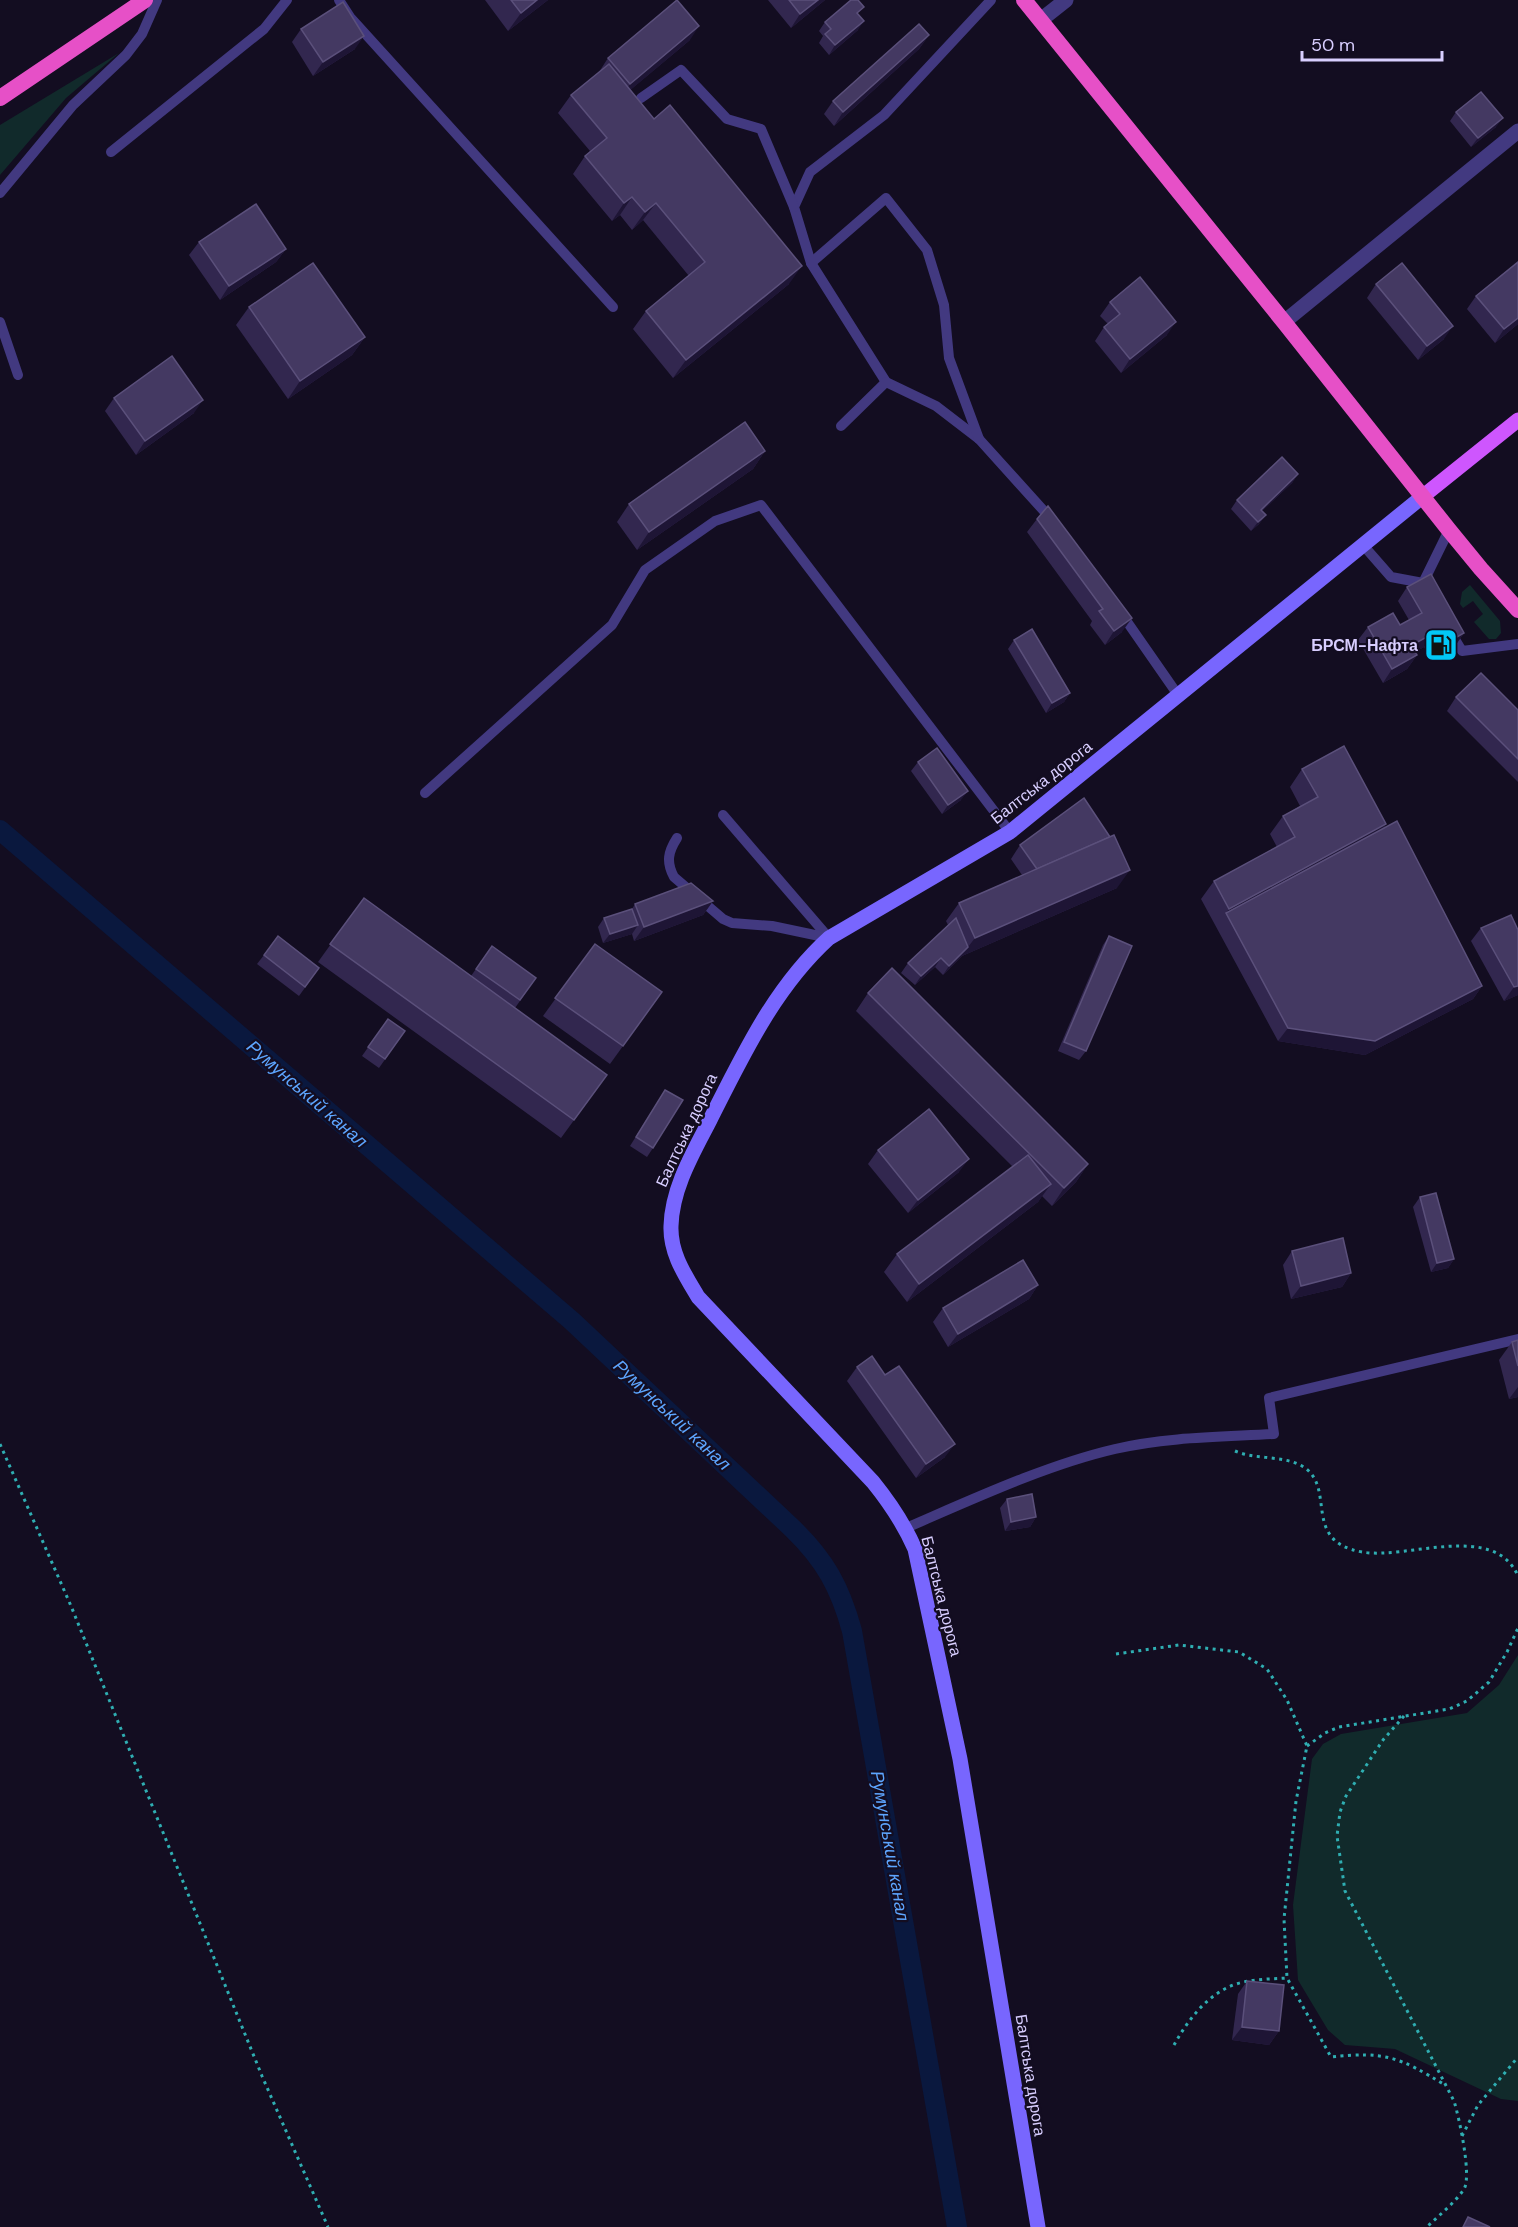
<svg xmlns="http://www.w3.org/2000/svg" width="1518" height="2227" font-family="'DM Sans',sans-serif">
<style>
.green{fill:#112a2b}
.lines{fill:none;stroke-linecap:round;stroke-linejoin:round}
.canal{stroke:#0a183e;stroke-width:20}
.path{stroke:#2faeb2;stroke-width:3;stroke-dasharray:3 4.5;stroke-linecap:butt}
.service{stroke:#423980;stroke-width:10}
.minor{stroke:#423980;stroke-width:15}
.secondary{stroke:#7866fe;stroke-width:15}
.primary{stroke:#ce56fe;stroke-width:15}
.trunk{stroke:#e650c7;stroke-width:16}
.wall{fill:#32274f}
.shaded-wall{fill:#1e1535}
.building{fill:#443962;stroke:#5b507b;stroke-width:1.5}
.labels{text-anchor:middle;stroke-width:4.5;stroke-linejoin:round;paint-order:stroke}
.poi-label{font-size:16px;font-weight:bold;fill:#d8ceff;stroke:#130d21;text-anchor:end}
.street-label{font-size:16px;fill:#d8ceff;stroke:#130d21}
.water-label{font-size:18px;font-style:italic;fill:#5da5fe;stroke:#130d21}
</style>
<rect width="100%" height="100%" fill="#130d21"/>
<g class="green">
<polygon points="119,53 66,98 0,175 0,125"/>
<polygon points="1470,585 1500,621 1501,633 1496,639 1489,639 1474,622 1483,614 1473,601 1463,608 1460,604 1462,592"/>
<polygon points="1518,1655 1518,2101 1501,2099 1395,2049 1345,2045 1328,2030 1298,1980 1293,1905 1312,1759 1323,1744 1341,1734 1467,1713 1499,1685"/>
</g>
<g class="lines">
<path class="canal" d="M0 830 572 1321 792 1528C825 1560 840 1587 852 1631L957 2227"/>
<g class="path">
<polyline points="0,1444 71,1606 262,2076 328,2227"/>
<path d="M1235 1451C1256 1460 1282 1455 1302 1466 1338 1487 1300 1541 1362 1552 1407 1560 1494 1521 1518 1576"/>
<path d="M1116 1654 1179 1645 1239 1652 1267 1669 1287 1700 1307 1746 1296 1801 1284 1919 1287 1978 1331 2057C1385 2051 1399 2057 1445 2085"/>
<path d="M1404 1716 1383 1740 1346 1796 1340 1812 1337 1836 1345 1891 1454 2101C1459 2117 1472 2176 1464 2189 1455 2203 1439 2215 1427 2227"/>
<polyline points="1307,1746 1325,1733 1339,1727 1449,1709 1467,1701 1489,1682 1507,1652 1518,1628"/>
<path d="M1174 2045C1188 2020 1207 1994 1236 1984 1252 1979 1270 1979 1287 1978"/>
<polyline points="1462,2136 1478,2105 1518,2057"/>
</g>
<g class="service">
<polyline points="339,0 350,17 613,307"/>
<polyline points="991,0 884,115 810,172 794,207 811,263 886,382 936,406 979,439 1053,521"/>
<polyline points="641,98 681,70 727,119 761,129 794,207"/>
<polyline points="111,152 264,29 287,0"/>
<polyline points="0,193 73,105 126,55 142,34 157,0"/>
<polyline points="811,263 886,198 927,250 944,305 949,358 979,439"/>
<polyline points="0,322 18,375"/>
<polyline points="841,426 886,382"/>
<polyline points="1363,545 1391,577 1423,583"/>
<polyline points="1426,589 1423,583 1449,530"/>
<polyline points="1121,613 1178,695"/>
<polyline points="1450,631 1462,651 1518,644"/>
<polyline points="425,793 612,625 645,570 715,521 761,505 1010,832"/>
<polyline points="723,815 829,938"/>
<path d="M677 838C668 852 666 862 674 877L723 919 732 923 772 926 829 938"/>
<path d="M906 1528C971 1500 1046 1465 1115 1449 1166 1437 1221 1437 1274 1434L1269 1398 1518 1339"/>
</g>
<g class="minor">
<polyline points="1042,19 1066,0"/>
<polyline points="1284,322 1518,131"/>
</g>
<path class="secondary" d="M1038 2227 960 1759 915 1549C904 1524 890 1503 873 1482L698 1297C685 1275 670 1253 671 1226 672 1188 693 1153 710 1120 743 1055 774 988 829 938L1010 832 1422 497"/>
<polyline class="primary" points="1422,497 1518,420"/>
<g class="trunk">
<polyline points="1024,0 1284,322 1449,530 1481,569 1518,610"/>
<polyline points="0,98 145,0"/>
</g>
</g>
<g class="wall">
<polygon points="485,0 548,0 508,31"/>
<polygon points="768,0 825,0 791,28"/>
<polygon points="859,15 858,30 829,55 819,43 823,36 819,31 825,22"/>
<polygon points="301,29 355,49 313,76 292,42"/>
<polygon points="929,35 919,49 834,126 824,114 833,101"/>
<polygon points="690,40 630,90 789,284 673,378 633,329 646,311 689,276 643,220 632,230 620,215 612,221 573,174 585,156 590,151 558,113 571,95 599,72 608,58"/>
<polygon points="1456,112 1496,127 1471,147 1450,121"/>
<polygon points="199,242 286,249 276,262 220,300 189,255"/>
<polygon points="1376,284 1444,339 1418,360 1367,298"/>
<polygon points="1476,296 1518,324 1495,343 1467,309"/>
<polygon points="1110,302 1167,335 1121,373 1095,341 1104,327 1108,324 1100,316"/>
<polygon points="249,307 365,337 352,355 288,399 236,325"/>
<polygon points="114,398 194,413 136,455 105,411"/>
<polygon points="765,451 753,469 637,550 617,522 629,504"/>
<polygon points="1298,474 1292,483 1262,511 1266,515 1259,524 1251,531 1231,509 1237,500"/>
<polygon points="1037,519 1122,632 1105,645 1090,625 1092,621 1027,532"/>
<polygon points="1407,587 1464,633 1455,646 1431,659 1424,647 1415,652 1417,655 1407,669 1383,683 1358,640 1368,627 1400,625 1409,620 1398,601"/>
<polygon points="1014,640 1070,693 1064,702 1046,713 1008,649"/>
<polygon points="1456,697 1518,710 1518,782 1447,711"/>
<polygon points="918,762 961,800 942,814 911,771"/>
<polygon points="1302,769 1386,824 1383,829 1482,986 1473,999 1365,1055 1278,1041 1201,899 1214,881 1277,847 1270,834 1283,816 1300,806 1290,787"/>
<polygon points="1020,845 1117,888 962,956 943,975 935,967 915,985 901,973 908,963 948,925 946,921 959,903 1022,875 1011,859"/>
<polygon points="364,898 471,976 492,946 536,978 515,1008 607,1075 561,1138 318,962"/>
<polygon points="713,901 703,915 634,941 632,934 603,943 598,927 604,918 632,909 635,904"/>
<polygon points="1481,928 1518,995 1504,1001 1471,941"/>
<polygon points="1109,936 1086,1051 1079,1060 1058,1051 1103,945"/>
<polygon points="595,944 662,992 610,1064 543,1016"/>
<polygon points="264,955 319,968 299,996 257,964"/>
<polygon points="868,993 1088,1164 1076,1182 1052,1206 1042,1196 1038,1202 907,1302 884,1272 897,1254 1013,1167 856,1011"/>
<polygon points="388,1019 405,1031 379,1068 362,1056"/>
<polygon points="665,1090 653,1148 647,1157 630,1146"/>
<polygon points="878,1150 959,1172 908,1213 868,1164"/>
<polygon points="1420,1197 1454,1259 1448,1268 1431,1272 1413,1207"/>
<polygon points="1292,1251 1351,1273 1342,1287 1291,1299 1283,1265"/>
<polygon points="1038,1285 1029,1299 948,1347 933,1322 943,1308"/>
<polygon points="1518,1340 1518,1397 1509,1399 1499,1360 1512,1342"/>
<polygon points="857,1367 945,1457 916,1478 847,1381"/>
<polygon points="1007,1499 1036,1517 1030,1527 1005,1531 1000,1508"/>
<polygon points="1247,1981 1279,2031 1269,2045 1232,2040 1238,1994"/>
</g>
<g class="shaded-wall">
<polygon points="537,0 548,0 508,31 521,13"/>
<polygon points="818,0 825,0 791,28 800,14"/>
<polygon points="864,21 858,30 829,55 835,45"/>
<polygon points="699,26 690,40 621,98 630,84"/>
<polygon points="929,35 919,49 834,126 843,112"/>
<polygon points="364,36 355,49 313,76 323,62"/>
<polygon points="1503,118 1496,127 1471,147 1478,138"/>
<polygon points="632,197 620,215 612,221 624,203"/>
<polygon points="656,203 643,220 632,230 645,212"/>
<polygon points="286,249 276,262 220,300 229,286"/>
<polygon points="802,266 789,284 673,378 686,360"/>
<polygon points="1518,318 1518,324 1495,343 1504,329"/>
<polygon points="1176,322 1167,335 1121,373 1130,359"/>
<polygon points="1453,326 1444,339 1418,360 1427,346"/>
<polygon points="365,337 352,355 288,399 300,381"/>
<polygon points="203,400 194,413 136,455 145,441"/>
<polygon points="765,451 753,469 637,550 649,532"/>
<polygon points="1298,474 1292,483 1254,519 1261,510"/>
<polygon points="1266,515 1259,524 1251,531 1258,522"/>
<polygon points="1132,618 1122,632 1105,645 1114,631"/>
<polygon points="1434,633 1424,647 1402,659 1412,645"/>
<polygon points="1464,633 1455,646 1431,659 1441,646"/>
<polygon points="1417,655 1407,669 1383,683 1392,669"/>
<polygon points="1070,693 1064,702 1046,713 1052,703"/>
<polygon points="968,791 961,800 942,814 948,805"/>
<polygon points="1386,824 1374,842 1226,913 1229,909"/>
<polygon points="1130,870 1117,888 962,956 943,975 949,966 968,947 975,938"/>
<polygon points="713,901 703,915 634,941 644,927"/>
<polygon points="638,925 632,934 603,943 610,934"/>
<polygon points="941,958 935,967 915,985 921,976"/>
<polygon points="1482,986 1473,999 1365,1055 1278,1041 1288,1028"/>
<polygon points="1518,986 1518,995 1504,1001 1514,987"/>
<polygon points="969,1159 959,1172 908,1213 918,1200"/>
<polygon points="1088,1164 1076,1182 1052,1206 1064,1188"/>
<polygon points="1051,1184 1038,1202 907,1302 919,1284"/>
<polygon points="1454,1259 1448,1268 1431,1272 1437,1263"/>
<polygon points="1351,1273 1342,1287 1291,1299 1301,1286"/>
<polygon points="1038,1285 1029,1299 948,1347 958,1334"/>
<polygon points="1518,1387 1518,1397 1509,1399"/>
<polygon points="955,1444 945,1457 916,1478 926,1464"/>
<polygon points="1036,1517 1030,1527 1005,1531 1011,1522"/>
<polygon points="1242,2027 1279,2031 1269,2045 1232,2040"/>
</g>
<g class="building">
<polygon points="511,0 537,0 521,13"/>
<polygon points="677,0 699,26 630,84 608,58"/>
<polygon points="789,0 818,0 800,14"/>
<polygon points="851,0 858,0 864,7 857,13 864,21 835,45 825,34 831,29 825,22"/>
<polygon points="343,2 364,36 323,62 301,29"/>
<polygon points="919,24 929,35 843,112 833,101"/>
<polygon points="609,64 654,119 670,105 802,266 686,360 646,311 705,262 656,203 645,212 632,197 624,203 585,156 607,138 571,95"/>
<polygon points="1481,92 1503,118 1478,138 1456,112"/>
<polygon points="256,204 286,249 229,286 199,242"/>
<polygon points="1518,262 1518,318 1504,329 1476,296"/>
<polygon points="313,263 365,337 300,381 249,307"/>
<polygon points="1402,263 1453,326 1427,346 1376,284"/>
<polygon points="1140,277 1176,322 1130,359 1104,327 1120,314 1110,302"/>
<polygon points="172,356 203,400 145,441 114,398"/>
<polygon points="745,422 765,451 649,532 629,504"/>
<polygon points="1282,457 1298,474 1261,510 1266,515 1258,522 1237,500"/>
<polygon points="1048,506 1132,618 1114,631 1099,611 1103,609 1037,519"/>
<polygon points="1431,574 1464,633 1441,646 1434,633 1412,645 1417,655 1392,669 1368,627 1393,613 1400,625 1422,613 1407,587"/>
<polygon points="1032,629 1070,693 1052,703 1014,640"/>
<polygon points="1481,673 1518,710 1518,759 1456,697"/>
<polygon points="1344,746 1386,824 1229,909 1214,881 1295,837 1283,816 1318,797 1302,769"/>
<polygon points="937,748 968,791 948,805 918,762"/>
<polygon points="1084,798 1110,837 1037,869 1020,845"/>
<polygon points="1397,821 1482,986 1375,1041 1288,1028 1226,913"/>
<polygon points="1114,835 1130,870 975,938 959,903"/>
<polygon points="691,883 713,901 644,927 635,904"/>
<polygon points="364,898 607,1075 574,1120 330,944"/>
<polygon points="632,909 638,925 610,934 604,918"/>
<polygon points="1511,915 1518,930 1518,986 1514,987 1481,928"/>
<polygon points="956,918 968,947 949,966 941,958 921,976 908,963"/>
<polygon points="278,936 319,968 305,987 264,955"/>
<polygon points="1109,936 1132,946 1086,1051 1064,1042"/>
<polygon points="595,944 662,992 623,1046 555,998"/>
<polygon points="492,946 536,978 520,1000 476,969"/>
<polygon points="892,968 1088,1164 1064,1188 868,993"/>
<polygon points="388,1019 405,1031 385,1059 368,1047"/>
<polygon points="665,1090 683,1100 653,1148 636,1137"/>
<polygon points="929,1109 969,1159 918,1200 878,1150"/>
<polygon points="1028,1155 1051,1184 919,1284 897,1254"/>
<polygon points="1436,1193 1454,1259 1437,1263 1420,1197"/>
<polygon points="1343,1238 1351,1273 1301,1286 1292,1251"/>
<polygon points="1023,1260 1038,1285 958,1334 943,1308"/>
<polygon points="1518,1340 1518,1366 1512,1342"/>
<polygon points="872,1356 885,1375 899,1366 955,1444 926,1464 857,1367"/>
<polygon points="1032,1494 1036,1517 1011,1522 1007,1499"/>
<polygon points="1247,1981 1284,1985 1279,2031 1242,2027"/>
<polygon points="1468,2217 1490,2227 1463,2227"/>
</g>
<defs>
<symbol id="fuel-square" viewBox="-11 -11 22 22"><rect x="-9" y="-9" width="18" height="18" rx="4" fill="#02c8f7" stroke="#130d21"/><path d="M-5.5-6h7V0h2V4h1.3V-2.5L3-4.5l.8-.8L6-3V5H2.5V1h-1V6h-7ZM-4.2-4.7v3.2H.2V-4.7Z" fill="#111"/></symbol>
</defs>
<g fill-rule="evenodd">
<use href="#fuel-square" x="1422" y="626" width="38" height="38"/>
</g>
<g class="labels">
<g class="poi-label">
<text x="1418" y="651">БРСМ-Нафта</text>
</g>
<g class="street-label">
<text transform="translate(1041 782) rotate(-38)" y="6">Балтська дорога</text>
<text transform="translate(686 1130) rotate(-65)" y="6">Балтська дорога</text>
<text transform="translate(942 1596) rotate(76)" y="6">Балтська дорога</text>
<text transform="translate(1031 2075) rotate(81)" y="6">Балтська дорога</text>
</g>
<g class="water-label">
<text transform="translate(307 1094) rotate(41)" y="6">Румунський канал</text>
<text transform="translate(672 1415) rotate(43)" y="6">Румунський канал</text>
<text transform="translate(890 1846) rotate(80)" y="6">Румунський канал</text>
</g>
</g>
<path d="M1302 51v9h140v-9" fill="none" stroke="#d8ceff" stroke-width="3"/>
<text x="1311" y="51" font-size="18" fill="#d8ceff" stroke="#130d21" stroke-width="4.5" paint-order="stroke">50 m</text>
</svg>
